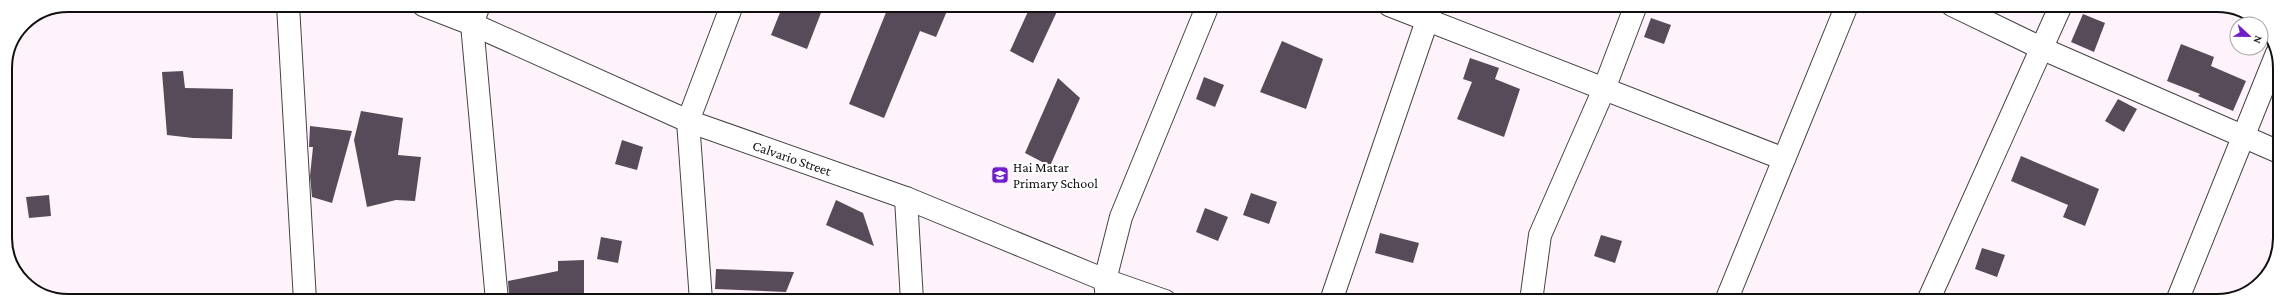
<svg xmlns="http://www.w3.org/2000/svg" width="2285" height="306" font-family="'Crimson Pro',serif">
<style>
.building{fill:#584b59}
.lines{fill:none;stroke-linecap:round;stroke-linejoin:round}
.street-casing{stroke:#434343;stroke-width:24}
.street{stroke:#fff;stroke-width:22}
.labels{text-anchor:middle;stroke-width:4;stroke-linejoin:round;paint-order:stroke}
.street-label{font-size:14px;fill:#101010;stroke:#fff}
.poi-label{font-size:14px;fill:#101010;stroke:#fff;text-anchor:start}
.rim{fill:none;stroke:#101010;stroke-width:2}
</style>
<rect width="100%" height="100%" fill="#fff3fb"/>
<g class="building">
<polygon points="783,5 824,5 807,49 771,35"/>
<polygon points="889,5 931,5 947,11 936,37 920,31 884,118 849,104"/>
<polygon points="1031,5 1060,5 1033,63 1010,51"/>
<polygon points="2083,14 2105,23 2094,52 2071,42"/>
<polygon points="1651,18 1671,25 1664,44 1644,37"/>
<polygon points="1282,41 1323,59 1306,109 1260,92"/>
<polygon points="2181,44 2214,57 2211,66 2246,81 2233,111 2198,96 2200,94 2167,81"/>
<polygon points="1470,58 1499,68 1495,79 1520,89 1504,137 1457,119 1472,82 1463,79"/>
<polygon points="183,71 185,88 233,89 232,139 193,138 167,135 162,72"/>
<polygon points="1204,77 1224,85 1215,107 1196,99"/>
<polygon points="1058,78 1080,98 1050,166 1025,153"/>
<polygon points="2118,99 2137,109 2124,132 2105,121"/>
<polygon points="361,111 403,118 398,155 421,157 415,201 396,200 367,207 354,140"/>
<polygon points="310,126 352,131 332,203 312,197 310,176 313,147 309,147"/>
<polygon points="622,140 643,147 637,170 615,164"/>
<polygon points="2021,156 2099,189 2085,226 2063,217 2068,205 2011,181"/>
<polygon points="1251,193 1277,202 1269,224 1243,215"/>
<polygon points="49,195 51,216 29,218 26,197"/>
<polygon points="836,200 863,213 874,246 826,225"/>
<polygon points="1205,208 1228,217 1218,241 1196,232"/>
<polygon points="1380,233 1419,243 1413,263 1375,253"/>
<polygon points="1601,235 1622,241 1615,263 1594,256"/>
<polygon points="601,237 622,241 618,263 597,259"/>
<polygon points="1982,248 2005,255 1997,277 1975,269"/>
<polygon points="584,260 584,294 542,295 543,301 521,301 521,295 509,295 508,281 558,271 558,261"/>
<polygon points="716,269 794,272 786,292 715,289"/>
</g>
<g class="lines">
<defs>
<g id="street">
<polyline points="288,5 305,301"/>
<polyline points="423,5 472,24 688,121 906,198 1105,280 1165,301"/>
<polyline points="479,5 472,24 497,301"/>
<polyline points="1389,5 1784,159"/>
<polyline points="1952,5 2043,49 2279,152"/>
<polyline points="906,198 912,301"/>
<polyline points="701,301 688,121 732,5"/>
<polyline points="1107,301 1105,280 1121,217 1208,5"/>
<polyline points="1331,301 1432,6"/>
<polyline points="1531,301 1540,235 1604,89 1636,5"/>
<polyline points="1726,301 1847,5"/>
<polyline points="1928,301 2061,5"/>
<polyline points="2177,301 2277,53"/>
</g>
</defs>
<use href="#street" class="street-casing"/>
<use href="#street" class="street"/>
</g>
<defs>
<symbol id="school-square" viewBox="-11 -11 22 22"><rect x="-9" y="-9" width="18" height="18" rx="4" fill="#711ec9" stroke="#fff"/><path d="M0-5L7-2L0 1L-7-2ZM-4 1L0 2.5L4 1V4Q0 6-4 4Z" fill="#fff"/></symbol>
</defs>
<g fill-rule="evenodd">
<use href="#school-square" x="990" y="165" width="20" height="20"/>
</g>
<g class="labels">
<g class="street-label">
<text transform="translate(792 158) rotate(19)" y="5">Calvario Street</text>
</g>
<g class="poi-label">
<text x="1013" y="172">Hai Matar<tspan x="1013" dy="16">Primary School</tspan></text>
</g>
</g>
<path d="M0 0H2285V306H0ZM68 12H2217A56 56 0 0 1 2273 68V238A56 56 0 0 1 2217 294H68A56 56 0 0 1 12 238V68A56 56 0 0 1 68 12Z" fill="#fff" fill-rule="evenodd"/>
<path class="rim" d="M68 12H2217A56 56 0 0 1 2273 68V238A56 56 0 0 1 2217 294H68A56 56 0 0 1 12 238V68A56 56 0 0 1 68 12Z"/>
<g transform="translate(2249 36) rotate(112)"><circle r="19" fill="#ffffff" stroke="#9f9f9f"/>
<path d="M0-3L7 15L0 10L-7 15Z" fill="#711ec9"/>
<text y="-6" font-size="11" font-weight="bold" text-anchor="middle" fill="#101010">N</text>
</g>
</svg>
